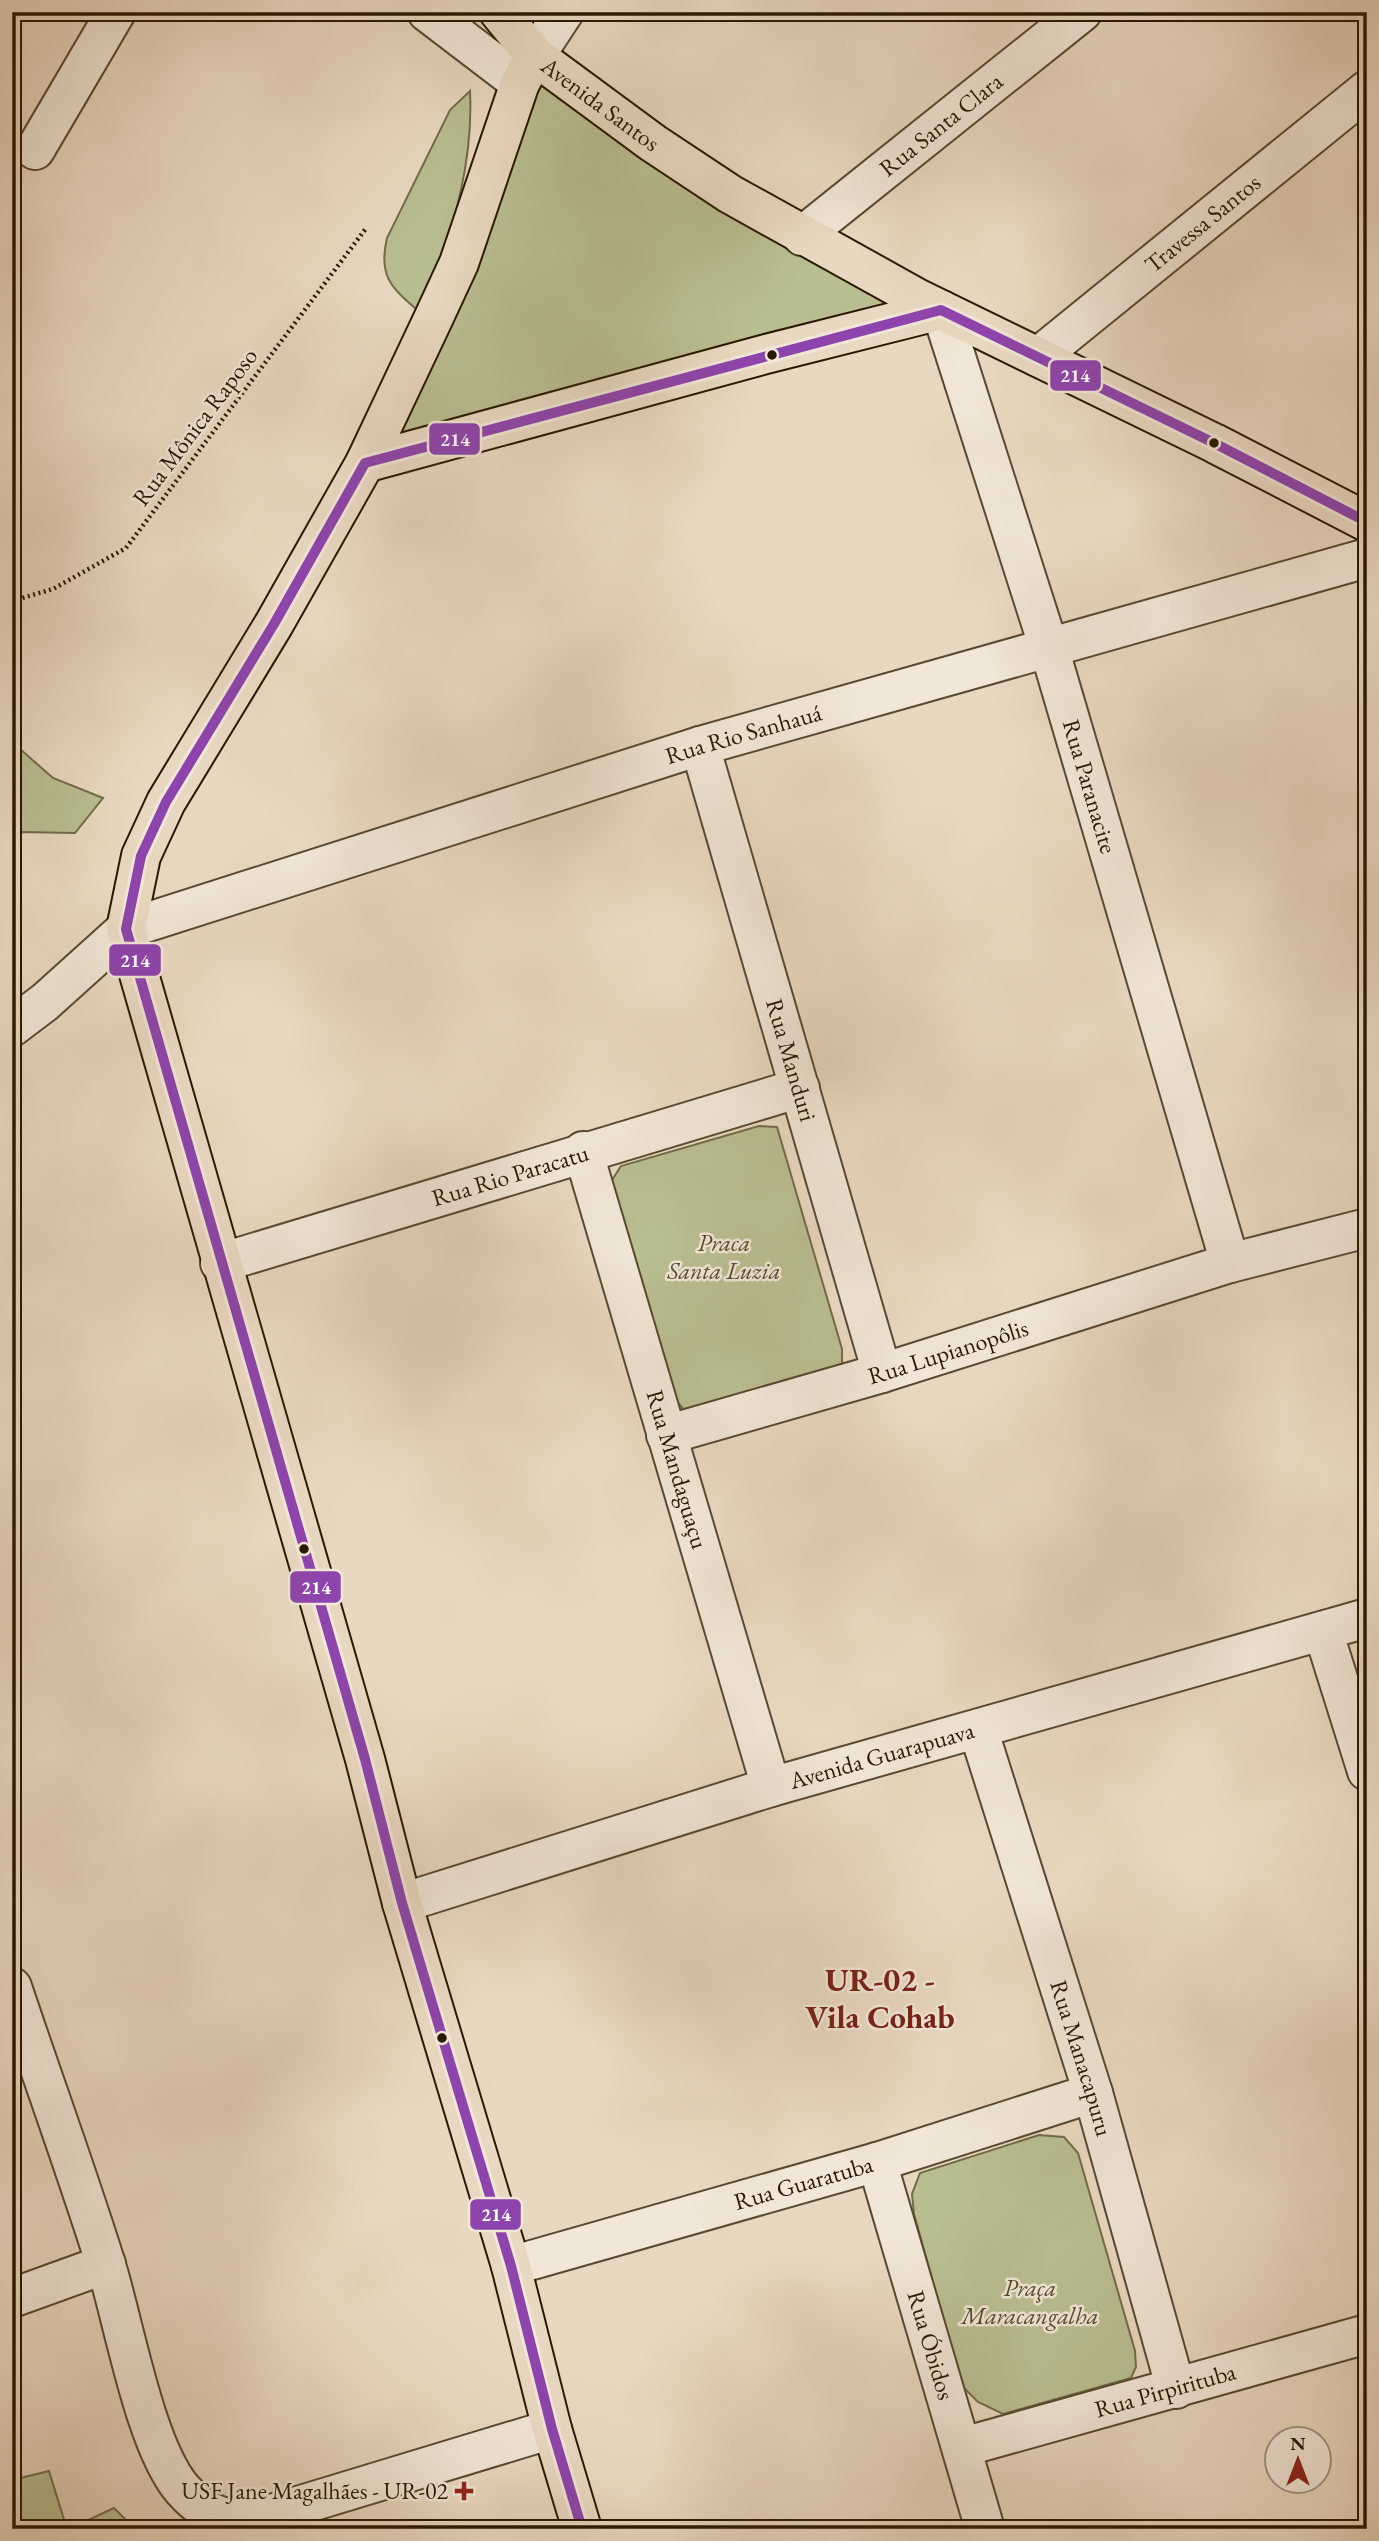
<svg xmlns="http://www.w3.org/2000/svg" width="1379" height="2541" font-family="'EB Garamond',serif">
<style>
.green{fill:#b9be91;stroke:#716c49;stroke-width:2}
.lines{fill:none;stroke-linecap:round;stroke-linejoin:round}
.minor-casing{stroke:#594931;stroke-width:42}
.major-casing{stroke:#291901;stroke-width:42}
.path{stroke:#291901;stroke-width:4.5;stroke-dasharray:2 3.5;stroke-linecap:butt}
.minor{stroke:#f1e6d7;stroke-width:38}
.major{stroke:#e9d8c1;stroke-width:38}
.bus-1-casing{stroke:#f1e6d7;stroke-width:16}
.bus-1{stroke:#8e44ad;stroke-width:10}
.bus-dot{fill:#291901;stroke:#f1e6d7;stroke-width:2.5}
.poi-dot{fill:#8f2418;stroke:#f1e6d7;stroke-width:2.5}
.labels{text-anchor:middle;stroke-width:5;stroke-linejoin:round;paint-order:stroke}
.street-label{font-size:24px;fill:#291901;stroke:#f1e6d7}
.park-label{font-size:24px;font-style:italic;fill:#544b2c;stroke:#f1e6d7}
.poi-label{font-size:24px;fill:#291901;stroke:#f1e6d7;text-anchor:end}
.district-label{font-size:32px;font-weight:bold;fill:#7a1f14;stroke:#f1e6d7}
.line-badge{stroke:#f1e6d7;stroke-width:2.5}
.badge-label{font-size:19px;text-anchor:middle;font-weight:bold;fill:#fff}
</style>
<rect width="100%" height="100%" fill="#e9d8c1"/>
<filter id="stains"><feTurbulence type="fractalNoise" baseFrequency=".00286" numOctaves="4"/><feColorMatrix values="0 0 0 0 .2 0 0 0 0 .09 0 0 0 0 .02 0 0 0 .5 -.17"/></filter>
<radialGradient id="worn" r=".72"><stop offset=".6" stop-color="#630" stop-opacity="0"/><stop offset="1" stop-color="#630" stop-opacity=".3"/></radialGradient>
<g class="green">
<polygon points="535,56 955,318 388,441"/>
<path d="M470 91C474 171 448 241 424 316 395 290 377 280 387 238L450 110Z"/>
<polygon points="12,742 53,778 103,798 75,833 22,832 12,838"/>
<polygon points="759,1126 777,1127 842,1349 842,1365 686,1412 673,1397 613,1193 612,1180 621,1166"/>
<polygon points="1039,2135 1064,2137 1078,2153 1135,2351 1136,2367 1131,2378 1003,2414 978,2402 962,2386 914,2214 912,2194 920,2173"/>
<polygon points="49,2471 67,2529 12,2529 12,2480"/>
<polygon points="114,2508 135,2529 69,2529"/>
</g>
<g class="lines">
<defs>
<g id="minor">
<polyline points="427,12 520,83"/>
<polyline points="535,56 564,12"/>
<polyline points="35,150 116,12"/>
<path id="s1" d="M802 236 1082 12"/>
<path id="s2" d="M941 310 1049 648 1230 1263"/>
<path id="s3" d="M1038 357 1367 90"/>
<path id="s4" d="M700 746 882 1373"/>
<path id="s5" d="M12 1027 45 1002 126 929 700 746 1367 558"/>
<path id="s6" d="M583 1151 771 1787"/>
<path id="s7" d="M220 1263 800 1088"/>
<path id="s8" d="M666 1435 882 1373 1230 1263 1367 1228"/>
<polyline points="1323,1631 1367,1771"/>
<path id="s9" d="M978 1729 1093 2093 1176 2389"/>
<path id="s10" d="M402 1903 771 1787 1367 1618"/>
<path d="M12 1987C43 2080 77 2172 106 2265 124 2323 145 2447 183 2490 210 2520 230 2522 268 2515L552 2429"/>
<path id="s11" d="M877 2162 985 2529"/>
<path id="s12" d="M511 2266 877 2162 1093 2093"/>
<polyline points="12,2298 106,2264"/>
<path id="s13" d="M963 2447 1367 2334"/>
</g>
<g id="major">
<path id="s14" d="M499 12 535 56 653 143 730 194 917 298 1214 443 1367 522"/>
<polyline points="535,56 520,83 459,263 434,317 365,463 274,624 166,802 141,856 126,929 365,1759 402,1903 511,2266 552,2429 582,2529"/>
<polyline points="365,463 766,354 941,310"/>
</g>
</defs>
<use href="#minor" class="minor-casing"/>
<use href="#major" class="major-casing"/>
<polyline class="path" points="12,601 53,589 126,548 367,227"/>
<use href="#minor" class="minor"/>
<use href="#major" class="major"/>
<defs>
<polyline id="bus-1" points="582,2529 552,2429 511,2266 402,1903 365,1759 126,929 141,856 166,802 274,624 365,463 941,310 1214,443 1367,522"/>
</defs>
<use href="#bus-1" class="bus-1-casing"/>
<use href="#bus-1" class="bus-1"/>
</g>
<g class="bus-dot">
<circle cx="772" cy="355" r="6"/>
<circle cx="1214" cy="443" r="6"/>
<circle cx="304" cy="1549" r="6"/>
<circle cx="442" cy="2038" r="6"/>
</g>
<path class="poi-dot" d="M460.5 2480.5h7v7h7v7h-7v7h-7v-7h-7v-7h7z"/>
<g class="labels">
<g class="street-label">
<text dy="8" stroke="none"><textPath href="#s14" startOffset="138">Avenida Santos</textPath></text>
<text dy="8" stroke="none"><textPath href="#s1" startOffset="178">Rua Santa Clara</textPath></text>
<text dy="8" stroke="none"><textPath href="#s3" startOffset="212">Travessa Santos</textPath></text>
<text transform="translate(195 427) rotate(-53)" y="8">Rua Mônica Raposo</text>
<text dy="8" stroke="none"><textPath href="#s5" startOffset="798">Rua Rio Sanhauá</textPath></text>
<text dy="8" stroke="none"><textPath href="#s2" startOffset="499">Rua Paranacite</textPath></text>
<text dy="8" stroke="none"><textPath href="#s4" startOffset="327">Rua Manduri</textPath></text>
<text dy="8" stroke="none"><textPath href="#s7" startOffset="303">Rua Rio Paracatu</textPath></text>
<text dy="8" stroke="none"><textPath href="#s8" startOffset="294">Rua Lupianopôlis</textPath></text>
<text dy="8" stroke="none"><textPath href="#s6" startOffset="332">Rua Mandaguaçu</textPath></text>
<text dy="8" stroke="none"><textPath href="#s10" startOffset="502">Avenida Guarapuava</textPath></text>
<text dy="8" stroke="none"><textPath href="#s9" startOffset="345">Rua Manacapuru</textPath></text>
<text dy="8" stroke="none"><textPath href="#s12" startOffset="304">Rua Guaratuba</textPath></text>
<text dy="8" stroke="none"><textPath href="#s11" startOffset="191">Rua Óbidos</textPath></text>
<text dy="8" stroke="none"><textPath href="#s13" startOffset="210">Rua Pirpirituba</textPath></text>
</g>
<g class="park-label">
<text x="724" y="1251">Praca<tspan x="724" dy="28">Santa Luzia</tspan></text>
<text x="1030" y="2296">Praça<tspan x="1030" dy="28">Maracangalha</tspan></text>
</g>
<g class="poi-label">
<text x="448" y="2499">USF Jane Magalhães - UR-02</text>
</g>
<g class="district-label">
<text x="880" y="1991">UR-02 -<tspan x="880" dy="37">Vila Cohab</tspan></text>
</g>
</g>
<g class="line-badge">
<rect x="1049" y="359" width="53" height="33" rx="7" fill="#8e44ad"/>
<rect x="428" y="422" width="53" height="34" rx="7" fill="#8e44ad"/>
<rect x="108" y="943" width="54" height="34" rx="7" fill="#8e44ad"/>
<rect x="289" y="1570" width="53" height="34" rx="7" fill="#8e44ad"/>
<rect x="469" y="2198" width="53" height="33" rx="7" fill="#8e44ad"/>
</g>
<g class="badge-label">
<text x="1075" y="382">214</text>
<text x="455" y="446">214</text>
<text x="135" y="967">214</text>
<text x="316" y="1594">214</text>
<text x="496" y="2221">214</text>
</g>
<rect width="1379" height="2541" fill="none" stroke="#e9d8c1" stroke-width="42"/>
<rect x="14" y="14" width="1351" height="2513" fill="none" stroke="#291901" stroke-width="3.5"/>
<rect x="21" y="21" width="1337" height="2499" fill="none" stroke="#291901" stroke-width="2"/>
<g transform="translate(1298 2460)"><circle r="33" fill="#f1e6d7" stroke="#a19481" stroke-width="2"/>
<path d="M0-5L12 26L0 18L-12 26Z" fill="#8f2418"/>
<text y="-10" font-size="19" font-weight="bold" text-anchor="middle" fill="#291901">N</text>
</g>
<rect width="100%" height="100%" filter="url(#stains)"/>
<rect width="100%" height="100%" fill="url(#worn)"/>
</svg>
